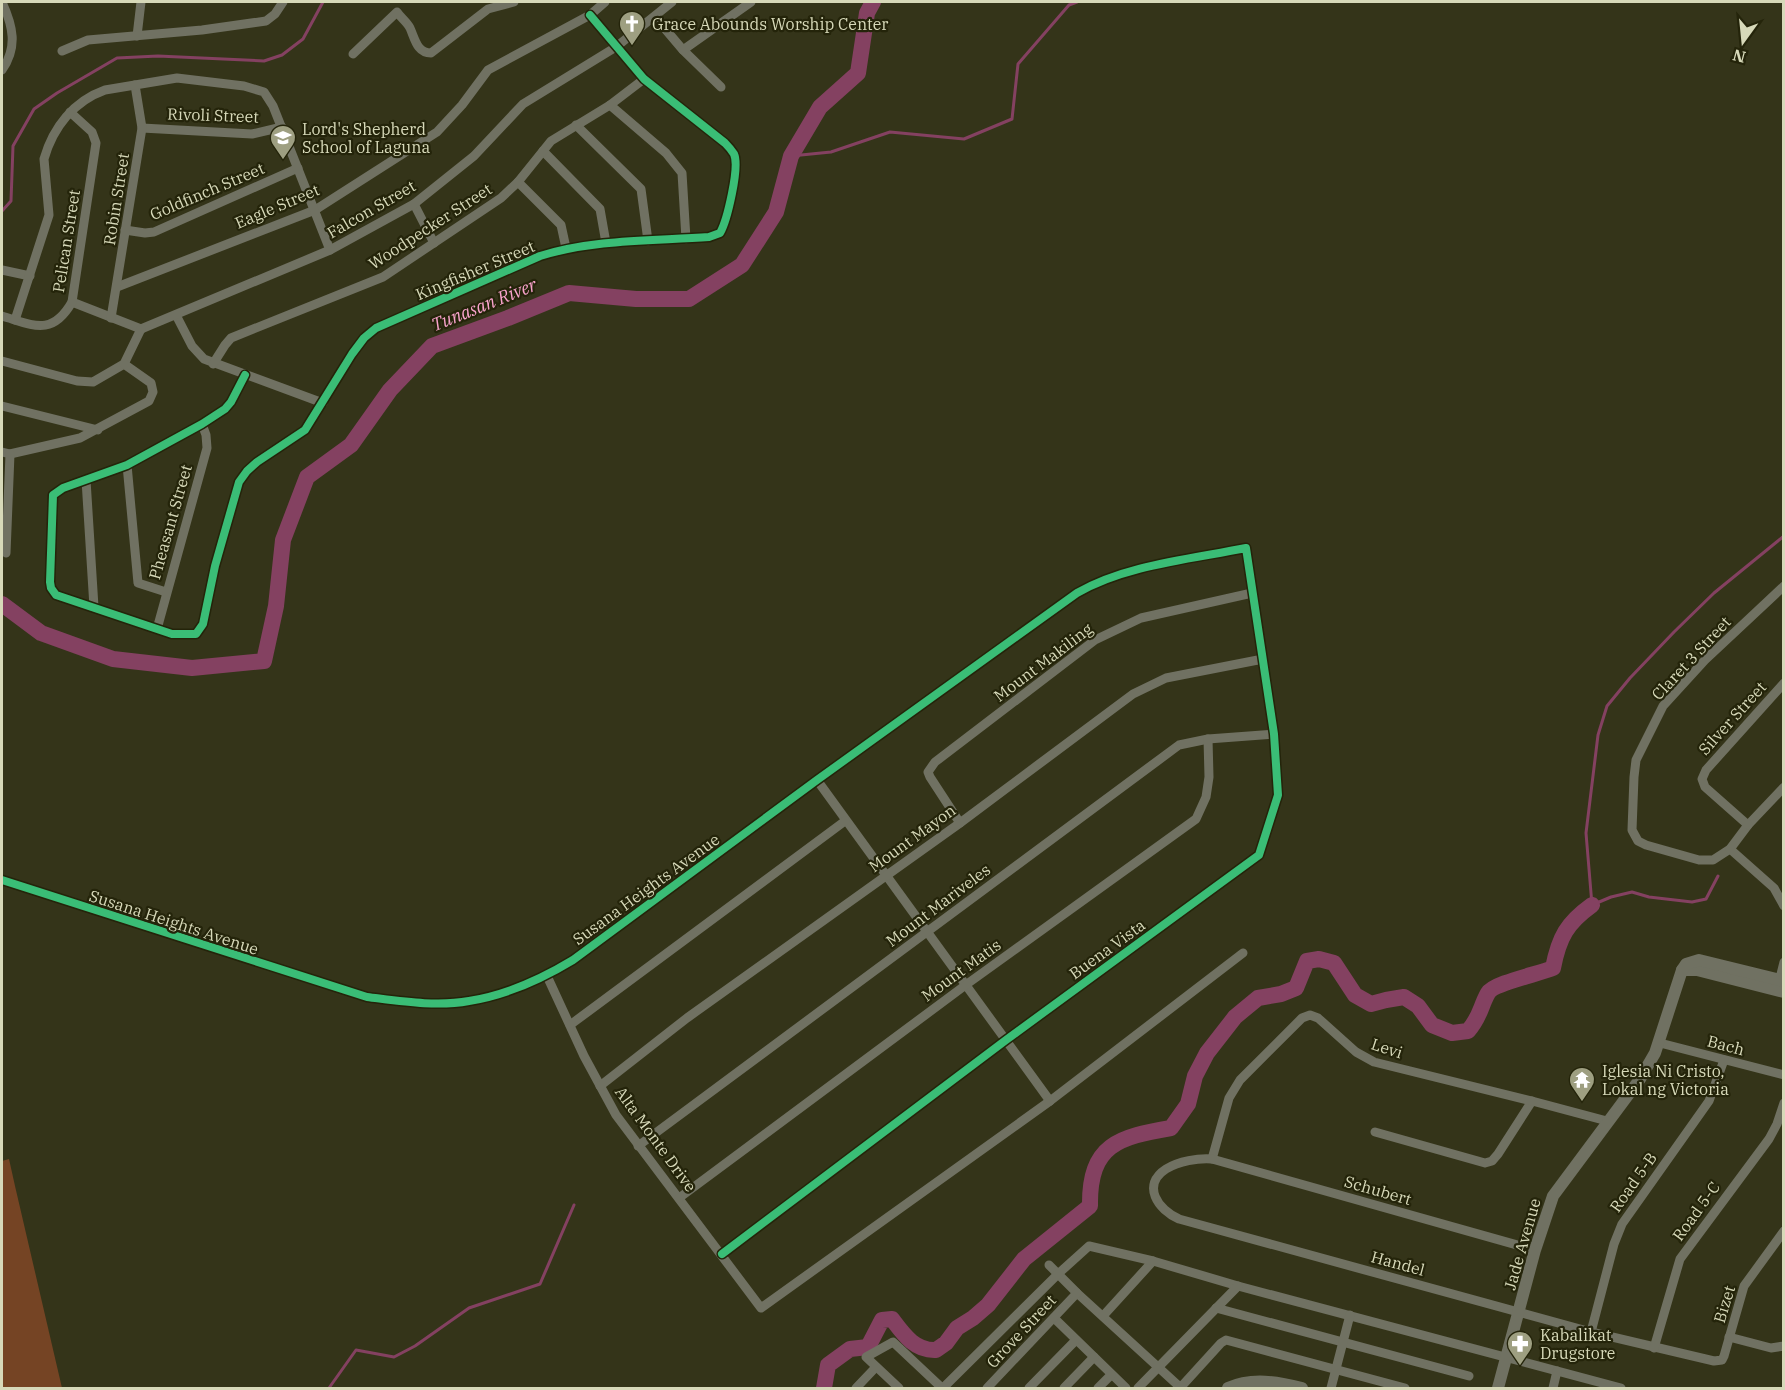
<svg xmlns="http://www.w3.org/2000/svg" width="1785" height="1390" font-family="'IBM Plex Serif',serif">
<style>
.green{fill:#754424}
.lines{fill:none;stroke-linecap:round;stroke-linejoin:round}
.stream{stroke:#844161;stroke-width:3}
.river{stroke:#844161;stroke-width:16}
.minor{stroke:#707162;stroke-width:9}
.tertiary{stroke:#707162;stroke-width:12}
.cycleway-casing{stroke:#24240a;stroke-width:11}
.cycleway{stroke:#3abd76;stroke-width:8}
.labels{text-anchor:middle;stroke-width:4.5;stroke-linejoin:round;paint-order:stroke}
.poi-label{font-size:16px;fill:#d7d9b9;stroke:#24240a;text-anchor:start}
.street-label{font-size:16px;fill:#d7d9b9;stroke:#24240a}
.water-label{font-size:18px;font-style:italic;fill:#f9a3cc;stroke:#24240a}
</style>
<rect width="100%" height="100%" fill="#343419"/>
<polygon class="green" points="9,1159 15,1186 62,1388 2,1388 2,1161"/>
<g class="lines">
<g class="stream">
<polyline points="791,156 831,152 890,132 964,139 1012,119 1018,64 1069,5 1077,2"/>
<polyline points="2,211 11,201 13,146 34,109 57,93 117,58 158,56 264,61 282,55 303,39 323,2"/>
<polyline points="1718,876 1706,899 1692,902 1649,897 1632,892 1611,897 1592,905 1586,833 1598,735 1607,706 1630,678 1674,632 1714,593 1784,536"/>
<polyline points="329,1388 356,1350 394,1357 415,1346 469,1308 540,1284 574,1205"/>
</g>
<g class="river">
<polyline points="2,604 41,633 113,659 192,668 264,661 276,606 283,540 307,477 351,445 390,390 432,346 508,318 569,293 636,299 689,299 742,265 776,212 791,156 820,107 858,73 867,13 873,2"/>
<path d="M824 1388 828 1365 850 1349 868 1347 882 1320 892 1319C904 1335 915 1351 936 1350L946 1343 957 1328 973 1318 988 1305 1024 1259 1090 1206C1089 1144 1119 1137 1171 1128L1188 1104 1195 1076 1207 1053 1235 1017 1258 998 1281 994 1296 988 1307 961 1319 959 1334 963 1355 995 1371 1004 1386 1000 1404 997 1418 1006 1432 1025 1452 1033 1468 1031C1481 1016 1480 1007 1488 993 1494 983 1539 974 1553 968 1559 937 1567 923 1592 905"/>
</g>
<g class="minor">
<polyline points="655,17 683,50 721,87"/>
<polyline points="137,36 141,2"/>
<polyline points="683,50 751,2"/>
<polyline points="62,51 88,40 202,30 266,21 275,14 283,2"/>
<path d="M353 54 397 12C401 18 407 22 410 28 415 39 417 53 431 53L488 9 514 2"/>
<path d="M2 70C18 47 13 26 2 2"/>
<polyline points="610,105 666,153 682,173 686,239"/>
<polyline points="576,125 641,189 648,241"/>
<polyline points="142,128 252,134 282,127"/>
<polyline points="543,151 600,209 606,243"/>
<polyline points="518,182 561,225 566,248"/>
<polyline points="414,204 434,243"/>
<polyline points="125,230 145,233 154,232 298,168"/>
<polyline points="2,270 30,276"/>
<polyline points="117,287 315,210 437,132 462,105 488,70 590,15 605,2"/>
<polyline points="72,302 141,329"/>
<polyline points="176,315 192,346 204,359 323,403"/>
<path d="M2 316C33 325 52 337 72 302L96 143 92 132 70 112"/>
<polyline points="111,318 142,128 135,85"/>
<path d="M15 320 49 215 44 159C53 127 74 101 105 90L177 78 244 86 264 92 273 106 330 250"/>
<polyline points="141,329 330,250 414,204 474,156 523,104 616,47 672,2"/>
<polyline points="2,361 77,381 93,382 124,364 141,329"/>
<polyline points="213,364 225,345 231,338 383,277 501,198 518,182 551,141 610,105 644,79"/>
<path d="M245 375 231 402 225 409 202 424 127 465 63 488 53 495 50 582 51 588 56 595 172 634H196L203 624 215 566 239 482 247 471 257 462 305 430 352 354 364 338 376 328 540 256C594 239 653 241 709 237L720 233C727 221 740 167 734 154 732 151 728 146 725 143L644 79 590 15"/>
<polyline points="2,406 98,430"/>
<polyline points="2,452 10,454 80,438 149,401 153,392 151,383 124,364"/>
<polyline points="127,465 138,583 166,592"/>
<polyline points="86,480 94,607"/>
<polyline points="2,550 6,553 10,454"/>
<polyline points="1784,586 1705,660 1663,706 1636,760 1634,777 1632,830 1638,841 1646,845 1699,860 1713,860 1730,849 1748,825 1784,787"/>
<polyline points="157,629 207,448 206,435 202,424"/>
<polyline points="817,780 1050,1101"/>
<polyline points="960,823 930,777 928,772 935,762 1095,640 1141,618 1252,593"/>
<polyline points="1748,825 1705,787 1702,779 1706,770 1784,683"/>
<polyline points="1730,849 1774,888 1784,906"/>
<path d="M2 880 367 997C400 1001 436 1007 469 1001 507 995 540 980 573 960L817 780 1077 593C1125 565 1191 559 1246 548L1274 734 1278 795 1259 855 1006 1040 722 1254"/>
<polyline points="547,976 584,1056 616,1115 761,1308 1050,1101 1243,953"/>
<polyline points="1778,986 1784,962"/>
<polyline points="570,1025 845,821"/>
<polyline points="1660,1043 1784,1075"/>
<polyline points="600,1086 687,1018 960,823 1133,694 1166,678 1263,659"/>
<polyline points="1375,1132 1485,1163 1492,1161 1498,1154 1532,1101"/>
<polyline points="638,1146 1179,745 1208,739 1274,734"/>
<polyline points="1212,1159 1229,1098 1240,1080 1302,1018 1310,1015 1318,1018 1356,1052 1374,1062 1532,1101 1607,1121"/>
<polyline points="679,1198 967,984 1196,819 1206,797 1209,777 1208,739"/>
<path d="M1535 1250 1212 1159C1198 1158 1179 1161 1166 1169 1141 1185 1158 1210 1179 1219L1591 1332 1714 1361 1722 1360 1724 1356 1744 1286 1784 1231"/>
<polyline points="1049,1265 1077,1293 1181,1388"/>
<polyline points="1216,1308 1469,1376"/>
<polyline points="1103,1316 1153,1261"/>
<polyline points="1054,1318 1126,1388"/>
<polyline points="1591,1332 1614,1244 1622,1224 1709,1101 1724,1060"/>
<polyline points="1729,1337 1771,1348 1784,1346"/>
<polyline points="1654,1348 1680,1259 1769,1139 1777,1124 1784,1103"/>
<polyline points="856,1388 876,1367"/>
<polyline points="899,1388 866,1357 893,1342 942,1388"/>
<polyline points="943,1388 1059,1273 1089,1246 1153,1261 1238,1286 1621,1388"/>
<polyline points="987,1388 1077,1293"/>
<polyline points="1029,1388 1076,1340"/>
<polyline points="1064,1388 1094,1357"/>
<polyline points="1098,1388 1111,1375"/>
<polyline points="1138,1388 1238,1286"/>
<polyline points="1180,1388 1221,1343 1226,1340 1405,1388"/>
<polyline points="1331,1388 1350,1315"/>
<polyline points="1553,1388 1557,1371"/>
</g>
<g class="tertiary">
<polyline points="1682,970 1697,970 1784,992"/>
<path d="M1228 1388C1252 1377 1278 1382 1302 1388"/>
<polyline points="1498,1388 1535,1250 1553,1196 1640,1079 1655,1053 1682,970 1686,964 1699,960 1784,981"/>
</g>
<defs>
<g id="cycleway">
<path d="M245 375 231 402 225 409 202 424 127 465 63 488 53 495 50 582 51 588 56 595 172 634H196L203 624 215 566 239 482 247 471 257 462 305 430 352 354 364 338 376 328 540 256C594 239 653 241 709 237L720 233C727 221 740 167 734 154 732 151 728 146 725 143L644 79 590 15"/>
<path d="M2 880 367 997C400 1001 436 1007 469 1001 507 995 540 980 573 960L817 780 1077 593C1125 565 1191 559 1246 548L1274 734 1278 795 1259 855 1006 1040 722 1254"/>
</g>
</defs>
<use href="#cycleway" class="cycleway-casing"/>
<use href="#cycleway" class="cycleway"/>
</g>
<defs>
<symbol id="church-pin" viewBox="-11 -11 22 30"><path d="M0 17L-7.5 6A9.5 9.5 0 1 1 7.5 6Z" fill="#9e9f81" stroke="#24240a"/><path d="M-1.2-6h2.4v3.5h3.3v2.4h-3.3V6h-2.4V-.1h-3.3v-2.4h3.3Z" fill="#fff"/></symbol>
<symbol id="school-pin" viewBox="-11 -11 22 30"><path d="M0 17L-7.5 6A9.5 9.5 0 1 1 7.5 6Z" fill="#9e9f81" stroke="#24240a"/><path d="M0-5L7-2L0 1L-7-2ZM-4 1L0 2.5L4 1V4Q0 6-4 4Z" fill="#fff"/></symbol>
<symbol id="temple-pin" viewBox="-11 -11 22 30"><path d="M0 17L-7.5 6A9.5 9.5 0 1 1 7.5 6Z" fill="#9e9f81" stroke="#24240a"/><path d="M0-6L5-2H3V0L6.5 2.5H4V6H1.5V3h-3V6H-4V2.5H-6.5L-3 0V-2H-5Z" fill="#fff"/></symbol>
<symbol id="pharmacy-pin" viewBox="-11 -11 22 30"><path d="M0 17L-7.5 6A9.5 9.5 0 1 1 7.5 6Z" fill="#9e9f81" stroke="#24240a"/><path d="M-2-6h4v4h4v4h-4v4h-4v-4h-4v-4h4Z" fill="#fff"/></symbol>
</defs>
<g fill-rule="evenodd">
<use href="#church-pin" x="617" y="9" width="30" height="40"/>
<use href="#school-pin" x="268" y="123" width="30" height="40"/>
<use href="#temple-pin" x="1567" y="1065" width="30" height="40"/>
<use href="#pharmacy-pin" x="1505" y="1329" width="30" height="40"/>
</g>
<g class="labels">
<g class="poi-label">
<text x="652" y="30">Grace Abounds Worship Center</text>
<text x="302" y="135">Lord's Shepherd<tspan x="302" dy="18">School of Laguna</tspan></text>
<text x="1602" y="1077">Iglesia Ni Cristo,<tspan x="1602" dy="18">Lokal ng Victoria</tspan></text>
<text x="1540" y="1341">Kabalikat<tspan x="1540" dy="18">Drugstore</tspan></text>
</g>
<g class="street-label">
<text transform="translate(213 115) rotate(2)" y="6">Rivoli Street</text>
<text transform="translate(207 191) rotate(-23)" y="6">Goldfinch Street</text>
<text transform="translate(116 199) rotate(-81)" y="6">Robin Street</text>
<text transform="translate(277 206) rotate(-23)" y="6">Eagle Street</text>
<text transform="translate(371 209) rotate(-30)" y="6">Falcon Street</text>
<text transform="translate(430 226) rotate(-33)" y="6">Woodpecker Street</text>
<text transform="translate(66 241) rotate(-81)" y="6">Pelican Street</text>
<text transform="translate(475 270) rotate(-23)" y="6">Kingfisher Street</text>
<text transform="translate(170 522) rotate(-74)" y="6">Pheasant Street</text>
<text transform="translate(1691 658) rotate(-47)" y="6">Claret 3 Street</text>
<text transform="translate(1043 662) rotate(-37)" y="6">Mount Makiling</text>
<text transform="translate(1732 718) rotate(-48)" y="6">Silver Street</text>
<text transform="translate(912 838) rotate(-36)" y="6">Mount Mayon</text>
<text transform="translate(646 889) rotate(-36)" y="6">Susana Heights Avenue</text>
<text transform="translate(938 905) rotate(-37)" y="6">Mount Mariveles</text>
<text transform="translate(174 922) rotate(18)" y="6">Susana Heights Avenue</text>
<text transform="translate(1107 949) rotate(-36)" y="6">Buena Vista</text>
<text transform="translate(961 970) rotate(-36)" y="6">Mount Matis</text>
<text transform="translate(1726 1045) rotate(15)" y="6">Bach</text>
<text transform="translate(1387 1048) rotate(18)" y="6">Levi</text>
<text transform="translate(656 1139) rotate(54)" y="6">Alta Monte Drive</text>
<text transform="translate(1633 1182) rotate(-55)" y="6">Road 5-B</text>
<text transform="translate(1378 1190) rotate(16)" y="6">Schubert</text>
<text transform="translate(1696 1211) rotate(-54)" y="6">Road 5-C</text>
<text transform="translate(1522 1244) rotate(-74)" y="6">Jade Avenue</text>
<text transform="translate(1398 1263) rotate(15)" y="6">Handel</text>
<text transform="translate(1724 1304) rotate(-73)" y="6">Bizet</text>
<text transform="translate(1021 1331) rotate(-47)" y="6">Grove Street</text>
</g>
<g class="water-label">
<text transform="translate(484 305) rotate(-22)" y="6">Tunasan River</text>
</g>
</g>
<rect width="1785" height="1390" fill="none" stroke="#d7d9b9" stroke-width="6"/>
<g transform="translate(1743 42) rotate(195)" stroke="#24240a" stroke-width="4.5" paint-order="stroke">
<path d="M0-4.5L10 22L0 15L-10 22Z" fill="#d7d9b9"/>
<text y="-9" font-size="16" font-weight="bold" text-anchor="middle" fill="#d7d9b9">N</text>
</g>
</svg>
